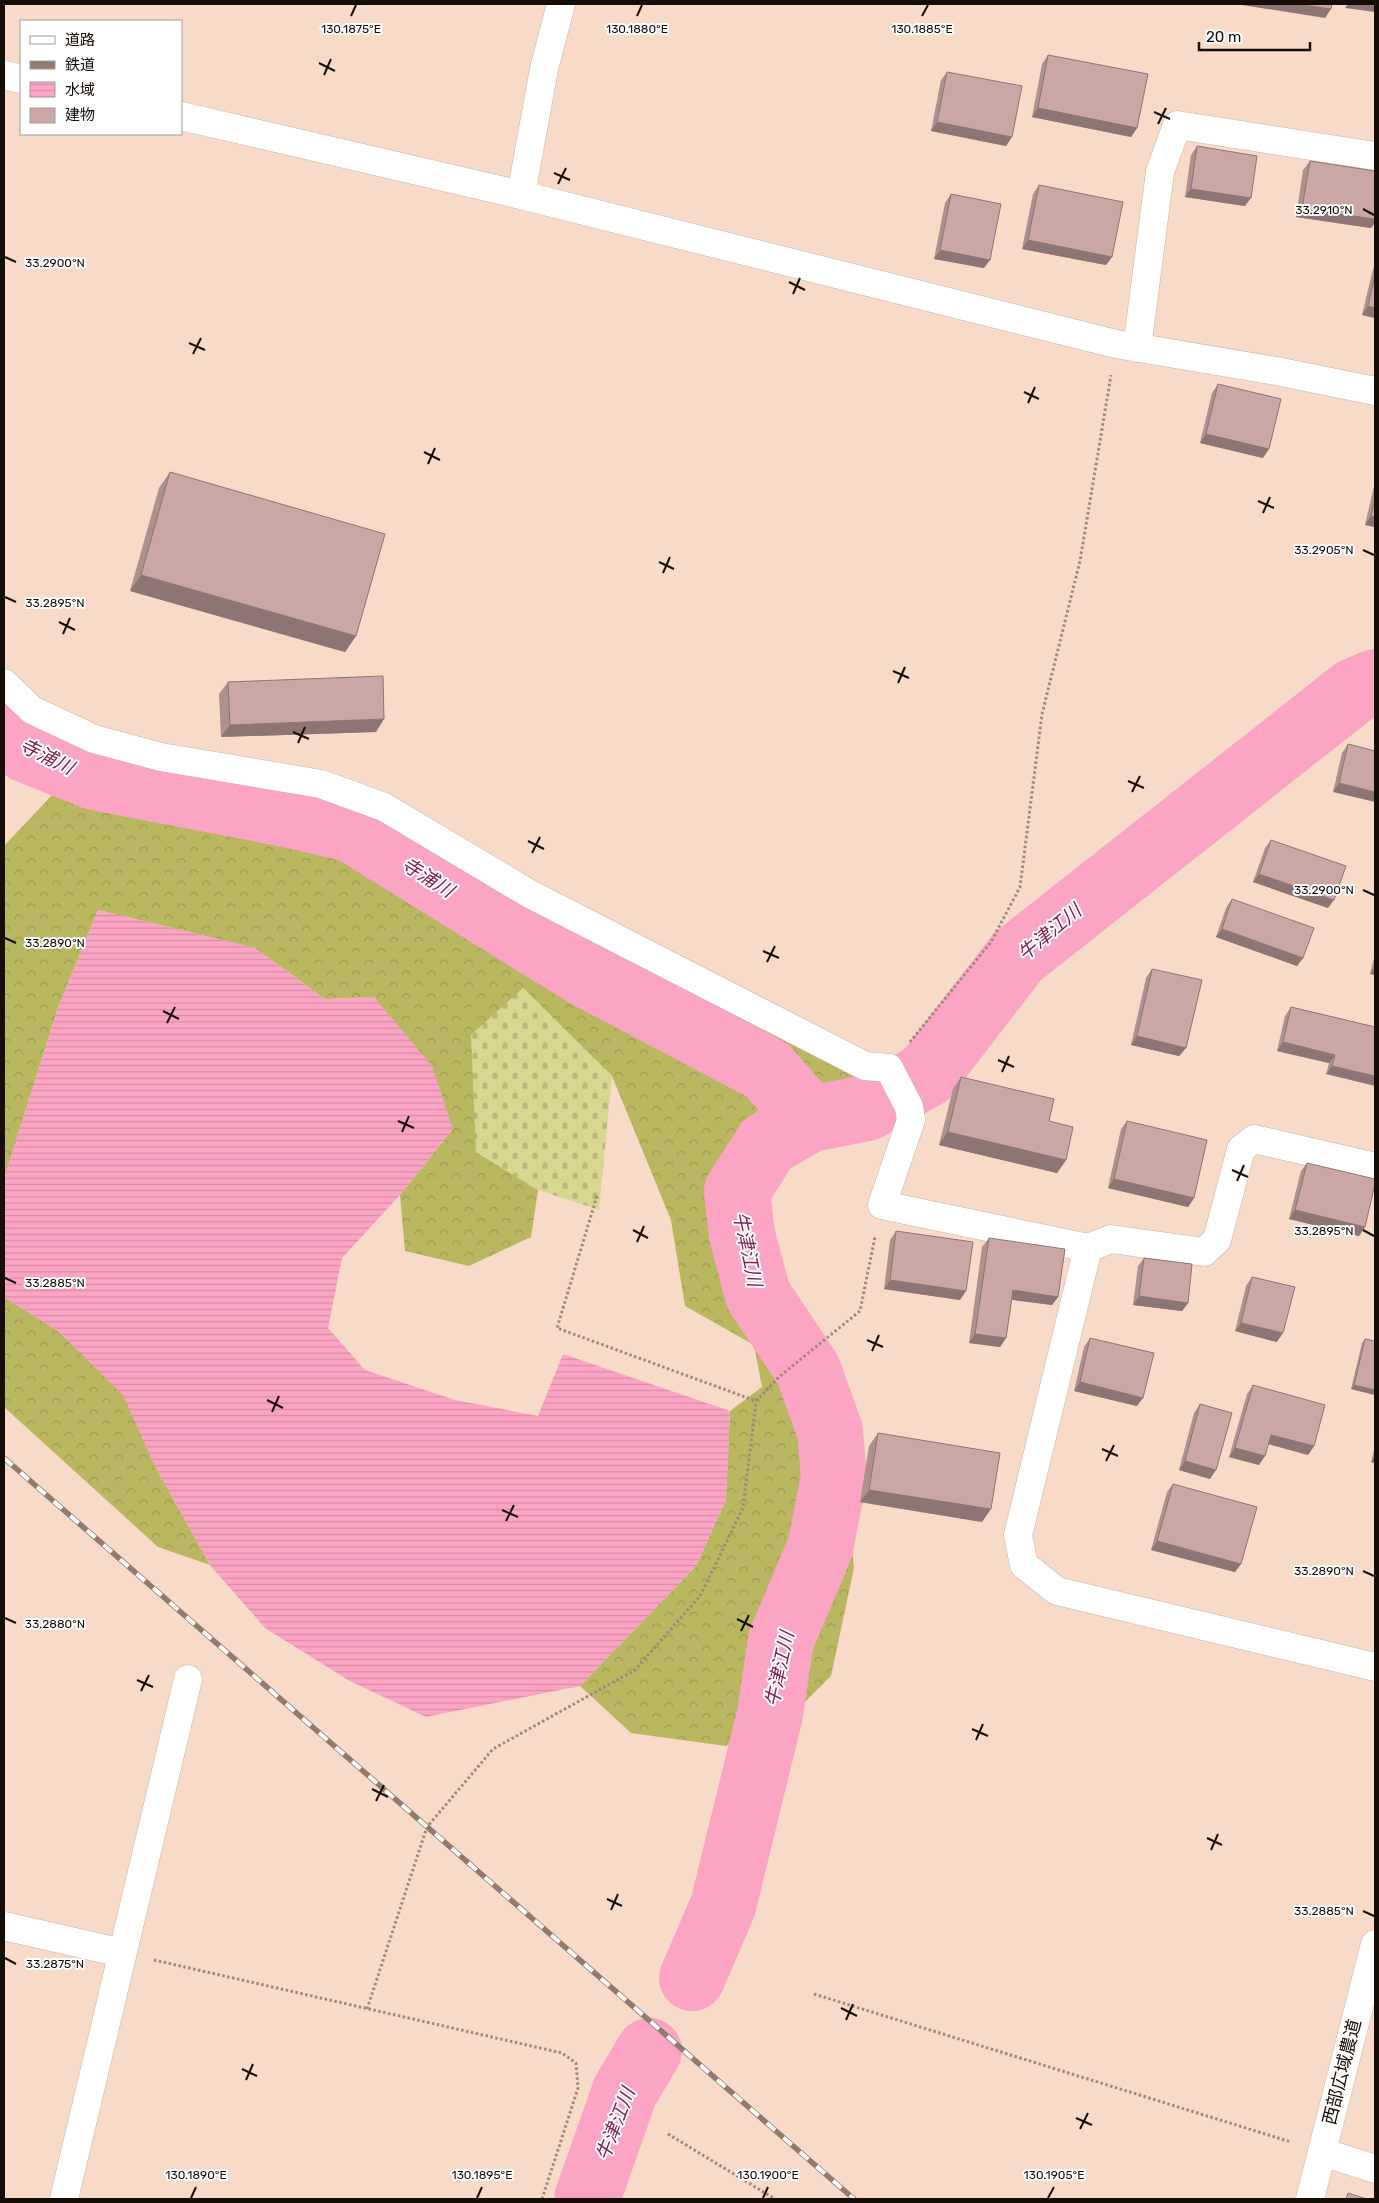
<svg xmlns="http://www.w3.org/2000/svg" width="1379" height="2203" font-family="Rubik,'Noto Sans JP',sans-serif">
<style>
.forest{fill:url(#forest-crowns)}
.cemetery{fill:url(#cemetery-stones)}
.water{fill:url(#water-rules)}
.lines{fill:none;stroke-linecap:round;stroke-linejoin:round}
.river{stroke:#fca4c4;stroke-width:66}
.minor-casing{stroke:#cfb2a1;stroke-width:29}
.path{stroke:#9f897c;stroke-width:3;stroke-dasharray:2.5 2.5;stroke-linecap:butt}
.minor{stroke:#fff;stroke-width:28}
.rail-casing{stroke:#907b6f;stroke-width:5.5}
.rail{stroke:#fff;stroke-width:4;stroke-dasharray:11;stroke-linecap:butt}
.wall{fill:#ae908d}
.shaded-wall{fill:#8d7573}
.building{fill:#caa7a4;stroke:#8d7573}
.ticks{fill:none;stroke:#170d07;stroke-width:2}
.labels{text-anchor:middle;stroke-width:4;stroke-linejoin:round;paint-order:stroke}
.street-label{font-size:18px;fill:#170d07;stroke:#fff}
.water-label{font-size:19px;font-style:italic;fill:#821e4d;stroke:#fff}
.ticks-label{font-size:12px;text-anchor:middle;fill:#170d07;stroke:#fff;stroke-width:4;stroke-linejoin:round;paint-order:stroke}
</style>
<defs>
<pattern id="forest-crowns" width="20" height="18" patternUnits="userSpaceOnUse" patternTransform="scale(1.25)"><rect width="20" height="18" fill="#b9b75f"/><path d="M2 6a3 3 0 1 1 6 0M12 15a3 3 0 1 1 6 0" fill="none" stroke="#9e9c51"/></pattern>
<pattern id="cemetery-stones" width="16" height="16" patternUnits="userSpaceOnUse" patternTransform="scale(1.25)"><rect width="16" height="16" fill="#d8d790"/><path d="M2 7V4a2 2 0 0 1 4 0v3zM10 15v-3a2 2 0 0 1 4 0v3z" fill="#b9b77b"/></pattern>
<pattern id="water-rules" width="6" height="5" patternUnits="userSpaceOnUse" patternTransform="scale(1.25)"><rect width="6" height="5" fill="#fca4c4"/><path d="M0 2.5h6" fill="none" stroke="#d78ca7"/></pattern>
</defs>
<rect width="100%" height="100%" fill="#f8dac8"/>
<g class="forest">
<polygon points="88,757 253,782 365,814 479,889 861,1077 883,1101 864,1136 796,1150 760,1208 793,1324 838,1405 854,1568 831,1676 802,1705 726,1746 631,1733 580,1686 696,1566 726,1500 730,1411 762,1387 754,1345 685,1306 671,1220 612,1076 523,988 476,1152 538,1190 531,1237 469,1266 405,1251 400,1195 453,1129 374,997 325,999 255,948 98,910 58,1008 4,1179 4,846"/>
<polygon points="4,1297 58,1331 124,1395 155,1466 210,1565 158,1547 4,1407"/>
</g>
<polygon class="cemetery" points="523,988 612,1076 599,1210 538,1190 476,1152 471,1035"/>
<polygon class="water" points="98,910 255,948 325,999 374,997 432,1066 453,1129 400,1195 342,1258 328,1328 365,1370 455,1400 538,1416 563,1354 730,1411 726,1500 696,1566 580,1686 426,1717 348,1680 265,1628 210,1565 155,1466 123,1395 58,1331 4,1297 4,1179 58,1008"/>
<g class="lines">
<g class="river">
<polyline points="4,732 27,750 94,777 291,815 351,829 587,975 767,1070 810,1119"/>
<polyline points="692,1978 723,1906 770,1714 781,1640 820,1548 834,1477 830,1431 808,1370 758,1295 742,1235 737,1191 767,1144 810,1119 867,1108 926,1075 1018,956 1354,691 1375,682"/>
<polyline points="587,2199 625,2091 649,2051"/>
</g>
<defs>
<g id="minor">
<polyline points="4,75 21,79"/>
<polyline points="181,116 521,195 1116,344 1276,371 1375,391"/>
<polyline points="521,195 544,69 561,4"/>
<polyline points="1137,348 1160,172 1177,125 1375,156"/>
<polyline points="4,683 32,710 94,739 161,757 321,784 384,807 530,894 865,1066 889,1068 909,1107 911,1120 882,1205 1088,1248 1111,1239 1204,1252 1217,1240 1241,1149 1254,1139 1375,1167"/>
<polyline points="1088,1248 1018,1535 1024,1565 1057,1591 1375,1667"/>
<polyline points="4,1926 122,1953"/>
<polyline points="1322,2152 1375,2169"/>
<polyline points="64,2199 188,1679"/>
<polyline points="1310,2199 1375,1944"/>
</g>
</defs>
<use href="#minor" class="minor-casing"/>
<g class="path">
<polyline points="910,1042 991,942 1020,887 1042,714 1080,561 1111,375"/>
<polyline points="597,1196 557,1328 756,1401 780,1376 860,1311 875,1237"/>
<polyline points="154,1960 562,2053 576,2063 578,2088 542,2199"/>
<polyline points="814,1994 1291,2142"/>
<polyline points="367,2009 427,1827 493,1749 635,1670 700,1596 743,1508 756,1401"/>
<polyline points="668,2134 775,2199"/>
</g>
<use href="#minor" class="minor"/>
<defs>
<polyline id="rail" points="4,1458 854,2199"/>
</defs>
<use href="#rail" class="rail-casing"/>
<use href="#rail" class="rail"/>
</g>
<g class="wall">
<polygon points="1048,55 1137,128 1131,137 1032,117 1042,64"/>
<polygon points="947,72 1006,146 931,131 941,80"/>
<polygon points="1197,146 1245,206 1185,197 1191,155"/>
<polygon points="1310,161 1371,228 1296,217 1303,170"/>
<polygon points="1039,185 1112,257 1106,265 1022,249 1033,194"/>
<polygon points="951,194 984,268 934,259 945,203"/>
<polygon points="1375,266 1375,318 1362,315 1373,269"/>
<polygon points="1218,384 1263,458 1200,443 1212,393"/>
<polygon points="170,472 356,636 345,652 130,591 159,488"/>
<polygon points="1375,482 1375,527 1365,525"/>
<polygon points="228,682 376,732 221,737 219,694"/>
<polygon points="1348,744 1375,751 1333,792 1342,753"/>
<polygon points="1271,840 1328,908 1253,882 1265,848"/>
<polygon points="1232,899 1303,958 1297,966 1216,937 1226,908"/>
<polygon points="1375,954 1375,975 1370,974"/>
<polygon points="1152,969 1186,1048 1179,1056 1131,1045 1146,978"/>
<polygon points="1291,1007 1375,1027 1326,1074 1329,1063 1277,1051 1285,1016"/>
<polygon points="961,1077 1049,1121 1066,1160 1057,1173 939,1145 953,1089"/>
<polygon points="1127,1121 1194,1198 1188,1207 1108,1188 1121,1129"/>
<polygon points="1307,1163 1365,1227 1359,1236 1289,1219 1301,1171"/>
<polygon points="896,1231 960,1300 884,1289 890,1240"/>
<polygon points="989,1238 1058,1297 1052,1305 1012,1300 1006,1338 1000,1347 969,1343 982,1247"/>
<polygon points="1144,1258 1188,1303 1182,1311 1133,1305 1138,1266"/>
<polygon points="1252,1277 1277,1342 1235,1331 1246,1286"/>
<polygon points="1090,1338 1137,1406 1074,1391 1084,1347"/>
<polygon points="1365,1339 1375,1341 1375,1395 1351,1389 1362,1343"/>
<polygon points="1253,1385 1314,1446 1308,1455 1268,1444 1259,1465 1229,1457 1247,1394"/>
<polygon points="1200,1404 1210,1479 1179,1470 1194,1413"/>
<polygon points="878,1433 982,1522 860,1502 869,1446"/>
<polygon points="1375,1446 1375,1463 1371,1462"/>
<polygon points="1173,1484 1241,1564 1235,1572 1151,1550 1167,1492"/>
</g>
<g class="shaded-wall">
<polygon points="1236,4 1298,4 1331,9 1325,18"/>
<polygon points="1348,4 1375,4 1375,12 1345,8"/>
<polygon points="1038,108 1137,128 1131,137 1032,117"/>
<polygon points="937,122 1012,137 1006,146 931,131"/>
<polygon points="1191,189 1251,198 1245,206 1185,197"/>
<polygon points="1302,209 1375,219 1375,223 1371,228 1296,217"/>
<polygon points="1028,240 1112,257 1106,265 1022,249"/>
<polygon points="940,250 990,260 984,268 934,259"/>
<polygon points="1368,306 1375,308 1375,318 1362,315"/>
<polygon points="1206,434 1269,449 1263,458 1200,443"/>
<polygon points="1371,516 1375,517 1375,527 1365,525"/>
<polygon points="141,575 356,636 345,652 130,591"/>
<polygon points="384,719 376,732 221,737 230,725"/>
<polygon points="1339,783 1375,792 1375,802 1333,792"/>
<polygon points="1259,874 1334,900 1328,908 1253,882"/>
<polygon points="1222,929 1303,958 1297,966 1216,937"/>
<polygon points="1375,967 1375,975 1370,974"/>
<polygon points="1137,1036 1186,1048 1179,1056 1131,1045"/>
<polygon points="1283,1042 1335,1055 1329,1063 1277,1051"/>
<polygon points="1332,1066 1375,1076 1375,1086 1326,1074"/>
<polygon points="948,1132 1066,1160 1057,1173 939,1145"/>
<polygon points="1114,1179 1194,1198 1188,1207 1108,1188"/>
<polygon points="1295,1210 1365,1227 1359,1236 1289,1219"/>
<polygon points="890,1280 966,1291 960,1300 884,1289"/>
<polygon points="1013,1290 1058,1297 1052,1305 1007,1299"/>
<polygon points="1139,1296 1188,1303 1182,1311 1133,1305"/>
<polygon points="1241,1323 1283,1333 1277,1342 1235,1331"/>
<polygon points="975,1334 1006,1338 1000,1347 969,1343"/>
<polygon points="1080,1382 1143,1398 1137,1406 1074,1391"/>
<polygon points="1354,1385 1375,1390 1375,1395 1351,1389"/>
<polygon points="1271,1435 1314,1446 1308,1455 1265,1443"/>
<polygon points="1235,1448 1265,1456 1259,1465 1229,1457"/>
<polygon points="1375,1456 1375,1463 1371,1462"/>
<polygon points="1185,1461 1216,1470 1210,1479 1179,1470"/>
<polygon points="869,1490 991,1509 982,1522 860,1502"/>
<polygon points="1157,1541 1241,1564 1235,1572 1151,1550"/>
</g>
<g class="building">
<polygon points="1298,4 1332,4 1331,9"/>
<polygon points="1048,55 1148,74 1137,128 1038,108"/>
<polygon points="947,72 1022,86 1012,137 937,122"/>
<polygon points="1197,146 1257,156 1251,198 1191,189"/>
<polygon points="1310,161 1375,171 1375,219 1302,209"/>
<polygon points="1039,185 1123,202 1112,257 1028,240"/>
<polygon points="951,194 1001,204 990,260 940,250"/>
<polygon points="1375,275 1375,308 1368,306"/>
<polygon points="1218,384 1281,399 1269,449 1206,434"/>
<polygon points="170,472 385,534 356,636 141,575"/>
<polygon points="1375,499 1375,517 1371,516"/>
<polygon points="383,676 384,719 230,725 228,682"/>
<polygon points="1348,744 1375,751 1375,792 1339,783"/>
<polygon points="1271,840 1346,866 1334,900 1259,874"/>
<polygon points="1232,899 1314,928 1303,958 1222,929"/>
<polygon points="1152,969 1202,980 1186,1048 1137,1036"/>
<polygon points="1291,1007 1375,1027 1375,1076 1332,1066 1335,1055 1283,1042"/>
<polygon points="961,1077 1054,1099 1049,1121 1073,1127 1066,1160 948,1132"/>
<polygon points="1127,1121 1207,1140 1194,1198 1114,1179"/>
<polygon points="1307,1163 1375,1179 1375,1184 1365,1227 1295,1210"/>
<polygon points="896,1231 973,1242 966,1291 890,1280"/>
<polygon points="989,1238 1065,1249 1058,1297 1013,1290 1006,1338 975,1334"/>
<polygon points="1144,1258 1192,1264 1188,1303 1139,1296"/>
<polygon points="1252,1277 1295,1287 1283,1333 1241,1323"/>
<polygon points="1090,1338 1154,1353 1143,1398 1080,1382"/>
<polygon points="1365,1339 1375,1341 1375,1390 1354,1385"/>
<polygon points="1253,1385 1325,1405 1314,1446 1271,1435 1265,1456 1235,1448"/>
<polygon points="1200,1404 1232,1413 1216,1470 1185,1461"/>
<polygon points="878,1433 1000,1453 991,1509 869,1490"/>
<polygon points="1173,1484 1257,1507 1241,1564 1157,1541"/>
<polygon points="1348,2193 1367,2199 1346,2199"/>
</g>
<path class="ticks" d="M351 16 356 5M637 16 642 5M922 16 928 5M319 63 335 71M324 75 331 59M1154 112 1170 119M1158 124 1166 108M554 173 570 180M558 184 566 168M1363 209 1374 215M5 257 16 262M789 282 805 290M793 294 800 278M189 343 205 350M193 354 201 338M1024 392 1039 399M1028 403 1035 387M424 452 440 460M428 464 435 448M1258 501 1274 508M1263 513 1270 497M1363 550 1374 555M659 562 674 569M663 573 670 557M5 597 16 602M59 622 75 630M63 634 70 618M893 671 909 678M898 683 905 667M293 732 309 739M298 743 305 727M1128 781 1144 788M1132 792 1140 776M528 841 544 849M532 853 540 837M1363 890 1374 895M5 938 16 943M763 951 779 958M767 962 775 946M163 1011 179 1019M167 1023 175 1007M998 1060 1014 1067M1002 1072 1009 1056M398 1121 414 1128M402 1132 409 1116M1232 1170 1248 1177M1237 1181 1244 1165M633 1230 648 1238M1363 1230 1374 1236M637 1242 644 1226M5 1278 16 1283M867 1340 883 1347M872 1351 879 1335M267 1400 283 1408M272 1412 279 1396M1102 1449 1118 1456M1106 1461 1114 1445M502 1510 518 1517M506 1521 514 1505M1363 1571 1374 1576M5 1618 16 1623M737 1619 753 1627M741 1631 749 1615M137 1680 153 1687M141 1691 149 1675M972 1729 988 1736M976 1740 983 1724M372 1789 388 1797M376 1801 384 1785M1207 1838 1222 1845M1211 1850 1218 1834M607 1899 622 1906M611 1910 618 1894M1363 1911 1374 1916M5 1958 16 1964M841 2008 857 2016M846 2020 853 2004M242 2069 257 2076M246 2080 253 2064M1076 2118 1092 2125M1080 2129 1088 2113M191 2198 196 2187M477 2198 482 2187M763 2198 768 2187M1048 2198 1054 2187"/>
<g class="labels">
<g class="street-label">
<text transform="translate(1342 2072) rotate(-76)" y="6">西部広域農道</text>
</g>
<g class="water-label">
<text transform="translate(47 756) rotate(26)" y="7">寺浦川</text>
<text transform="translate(428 877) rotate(32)" y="7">寺浦川</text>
<text transform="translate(1049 932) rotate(-40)" y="7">牛津江川</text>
<text transform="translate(748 1249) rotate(78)" y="7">牛津江川</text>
<text transform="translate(779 1669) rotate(-78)" y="7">牛津江川</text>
<text transform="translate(615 2124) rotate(-69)" y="7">牛津江川</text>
</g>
</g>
<g class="ticks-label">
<text x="351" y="33">130.1875°E</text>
<text x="637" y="33">130.1880°E</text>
<text x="922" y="33">130.1885°E</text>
<text x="1324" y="214">33.2910°N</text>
<text x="55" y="267">33.2900°N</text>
<text x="1324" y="554">33.2905°N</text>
<text x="55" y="607">33.2895°N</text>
<text x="1324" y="894">33.2900°N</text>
<text x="55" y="947">33.2890°N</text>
<text x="1324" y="1235">33.2895°N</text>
<text x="55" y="1287">33.2885°N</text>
<text x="1324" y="1575">33.2890°N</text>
<text x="55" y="1628">33.2880°N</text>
<text x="1324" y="1915">33.2885°N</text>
<text x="55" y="1968">33.2875°N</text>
<text x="196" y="2179">130.1890°E</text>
<text x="482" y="2179">130.1895°E</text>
<text x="768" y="2179">130.1900°E</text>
<text x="1054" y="2179">130.1905°E</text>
</g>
<rect width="1379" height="2203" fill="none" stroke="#170d07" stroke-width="10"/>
<rect x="20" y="20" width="162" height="115" fill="#ffffff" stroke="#a29e9c"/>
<rect x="30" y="36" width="25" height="8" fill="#ffffff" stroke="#a29e9c"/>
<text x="65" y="45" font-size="15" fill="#170d07">道路</text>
<rect x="30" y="61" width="25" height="8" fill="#907b6f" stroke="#a29e9c"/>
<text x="65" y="70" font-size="15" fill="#170d07">鉄道</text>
<rect x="30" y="82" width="25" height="15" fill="url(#water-rules)" stroke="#a29e9c"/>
<text x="65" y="95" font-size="15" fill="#170d07">水域</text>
<rect x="30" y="108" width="25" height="15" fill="#caa7a4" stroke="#a29e9c"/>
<text x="65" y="120" font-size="15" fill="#170d07">建物</text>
<path d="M1199 42v8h111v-8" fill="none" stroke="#170d07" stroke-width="2.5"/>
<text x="1206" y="42" font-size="15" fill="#170d07" stroke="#ffffff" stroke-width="4" paint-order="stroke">20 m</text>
</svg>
